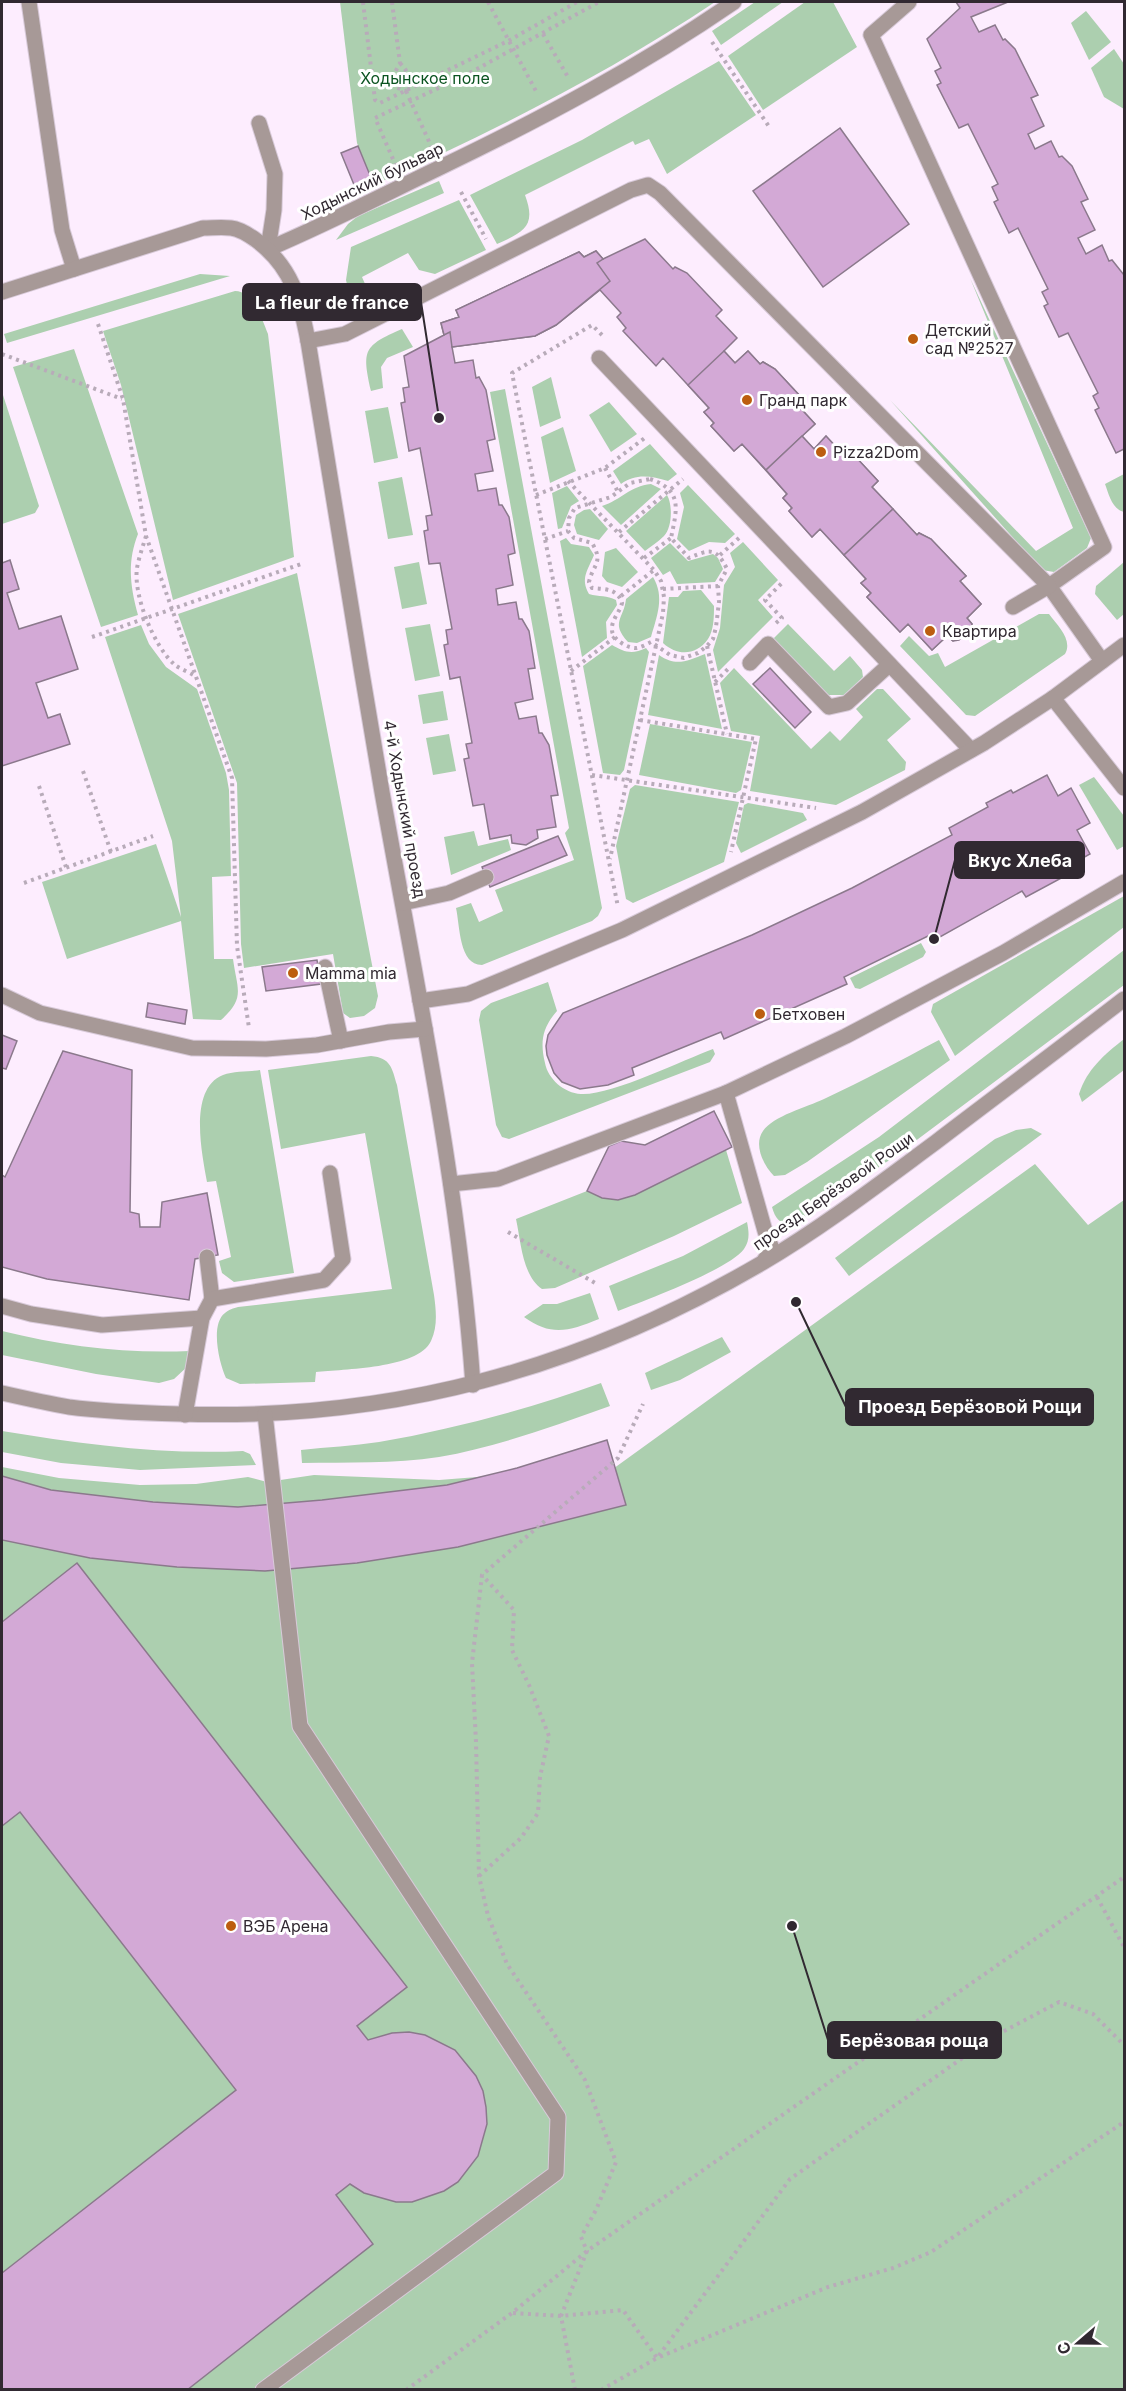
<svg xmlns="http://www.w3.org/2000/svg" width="1126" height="2391" font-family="Inter,sans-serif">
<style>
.green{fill:#accfaf}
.building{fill:#d3a9d6;stroke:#8b798c;stroke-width:1.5}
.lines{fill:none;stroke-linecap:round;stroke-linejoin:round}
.minor-casing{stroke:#d8cad9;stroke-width:17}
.path{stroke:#b8abb9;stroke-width:4;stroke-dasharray:3 4.5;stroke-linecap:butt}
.minor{stroke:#a79997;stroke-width:15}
.poi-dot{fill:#bc5e0f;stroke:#fff;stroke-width:2}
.labels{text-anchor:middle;stroke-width:6;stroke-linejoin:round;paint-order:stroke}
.park-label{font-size:16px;fill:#0a5320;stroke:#fff}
.street-label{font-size:16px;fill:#312931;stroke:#fff}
.poi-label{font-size:16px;fill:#312931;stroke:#fff;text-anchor:start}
.leader{fill:none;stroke:#312931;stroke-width:2}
.callout-dot{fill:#312931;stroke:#fff;stroke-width:2}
.callout{fill:#312931;stroke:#312931;stroke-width:2}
.callout-label{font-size:18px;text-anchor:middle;font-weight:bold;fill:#fff}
</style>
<rect width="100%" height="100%" fill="#fdedfe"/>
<g class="green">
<path d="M340 2H715C607 74 492 132 374 185L357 143Z"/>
<polygon points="755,2 783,2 721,45 712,31"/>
<polygon points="805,2 833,2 857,47 763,110 728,56"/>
<polygon points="1086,11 1111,42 1089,60 1071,23"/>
<polygon points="1114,49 1124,64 1124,109 1104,97 1091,68"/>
<path d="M719 61 756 115 667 174 649 139 635 145 633 141 525 195C537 227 523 232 497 244L470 195 582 140Z"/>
<polygon points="439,181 444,193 336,240 348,224 358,216"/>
<path d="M459 200 486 250 435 274 419 270 408 253 362 277C371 299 378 302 354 315L346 280 351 247Z"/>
<polygon points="200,274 230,276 7,343 4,334"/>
<polygon points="970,278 1091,538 1087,548 1054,572 1042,570 890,400 1036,551 1073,528"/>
<path d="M235 291C253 291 262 319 268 334L294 557 173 600 121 385 103 331Z"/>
<path d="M402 329 413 347 387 358 381 367 383 388 371 391C362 350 363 346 402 329Z"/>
<path d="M74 349 138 534C127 562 130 586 138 615L101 627 13 367Z"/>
<polygon points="551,377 561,418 540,427 532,387"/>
<path d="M505 389 602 908 598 916 592 921 482 965C459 965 460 926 456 908L471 903 479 922 503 911 495 890 574 860 565 833 569 828 490 392Z"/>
<polygon points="2,392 39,506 35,513 2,524"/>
<polygon points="609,402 637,434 611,452 589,415"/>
<polygon points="388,407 398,458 374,463 365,411"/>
<polygon points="563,427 576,471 550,483 541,437"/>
<path d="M650 444 677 474 668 481C651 476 636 473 621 484L613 471Z"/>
<path d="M1124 474V512C1112 509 1109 495 1105 484Z"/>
<polygon points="402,477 413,535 388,539 378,482"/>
<path d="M651 484 661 489 621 525 602 506C621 500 630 486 651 484Z"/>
<polygon points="688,485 735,534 725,543 709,542 689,551 677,539 684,507 680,493"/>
<polygon points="567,486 579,501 571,506 562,528 558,529 552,493"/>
<path d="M667 495C673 505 672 528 664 536 658 542 651 546 645 551L626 531Z"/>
<polygon points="590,509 608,529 599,540 577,534 574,525 576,515 584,510"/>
<path d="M566 538 571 544 589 547 594 555C588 570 580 578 589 594 599 597 607 595 616 600L617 605 606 622 607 638 582 657 560 541Z"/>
<polygon points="743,542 778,580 758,600 773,617 718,672 713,650 720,628 724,585 735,567 730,553"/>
<polygon points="670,543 688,561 713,554 718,558 723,569 715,582 677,584 670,571 663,575 651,558"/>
<polygon points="616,548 638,572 622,587 607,582 602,576 605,552"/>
<polygon points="419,562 427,604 402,609 394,567"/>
<polygon points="1124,562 1124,614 1117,620 1095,594 1096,586"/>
<polygon points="297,573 378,996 375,1008 364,1016 350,1018 343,1013 333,954 244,968 241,944 237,783 178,614"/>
<path d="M653 577C665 597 657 616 651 637L637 643 628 642C610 622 624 619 626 599Z"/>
<path d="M701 590 714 606C714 616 714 630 708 639 696 656 677 656 663 643L669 597H678L683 591Z"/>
<path d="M1039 614H1049C1058 626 1073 640 1065 654L975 716 966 715 900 646 909 636 929 656 938 653 945 667Z"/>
<polygon points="430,624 440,676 415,681 405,628"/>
<polygon points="788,624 834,671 850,656 862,670 863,677 844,695 826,695 772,640"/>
<path d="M141 625 149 644 166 667 197 689 226 773 229 790 231 876 212 877 214 959H233C237 989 246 998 221 1020L193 1019 181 921 67 959 42 882 156 844 181 917 172 841 105 637Z"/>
<path d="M612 645C624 652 632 655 646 648L649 652 624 770 620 775 603 773 583 666Z"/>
<path d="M705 654 722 729 648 715 659 655C676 667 687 661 705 654Z"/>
<polygon points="734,668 811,749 830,731 840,741 863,717 856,709 877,689 883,689 911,719 887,740 906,762 905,770 836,805 750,791 760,736 731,731 720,683"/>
<polygon points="443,691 448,720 423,724 418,695"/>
<polygon points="650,724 752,742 741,790 736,793 639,775"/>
<polygon points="449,734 456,771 433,775 426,738"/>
<polygon points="1094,777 1124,816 1124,846 1117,850 1079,785"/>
<polygon points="635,785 739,802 724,862 633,903 626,899 616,846 630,789"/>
<polygon points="748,803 803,813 807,820 741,853 736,843 744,805"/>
<polygon points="474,831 478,846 508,839 511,850 451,875 444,837"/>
<polygon points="1124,896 1124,927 955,1056 931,1012 933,1004"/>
<polygon points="921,943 926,952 923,957 860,989 855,988 850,978"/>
<path d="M1124 950V985L894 1157 809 1214C792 1225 778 1230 772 1207L879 1137Z"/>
<path d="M548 982 557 1011C542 1028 540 1042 545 1063 548 1079 564 1093 581 1094 610 1096 683 1060 713 1049L715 1054 710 1062 509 1139 502 1137 496 1125 479 1020 481 1011 491 1003Z"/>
<path d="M1124 1039V1070L1082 1102 1079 1094C1087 1069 1104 1055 1124 1039Z"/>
<path d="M939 1040 950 1060 807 1162 785 1175 774 1176C764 1166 753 1145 763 1131 773 1116 807 1107 824 1099 863 1081 901 1060 939 1040Z"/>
<path d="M371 1056C391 1058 392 1068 397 1085L434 1295C436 1310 438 1326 431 1341 418 1369 343 1369 316 1372L315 1382 240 1384 226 1378C219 1363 210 1324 225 1313 228 1310 234 1308 238 1307L392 1289 365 1133 281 1149 268 1070Z"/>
<path d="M260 1070 294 1273 234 1282 222 1273 219 1261 231 1257 216 1181 207 1182C202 1154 188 1089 223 1075 234 1071 249 1072 260 1070Z"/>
<polygon points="1031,1128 1042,1134 849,1276 835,1258 995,1139 1016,1130"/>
<path d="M726 1150 742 1203 674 1236 555 1288 542 1289C522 1275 521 1242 516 1219L587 1191Z"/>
<polygon points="1035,1164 1088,1225 1124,1200 1124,2389 2,2389 2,1467 59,1478 140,1485 196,1484 248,1477 267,1482 314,1475 439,1480 503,1475 581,1492"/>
<path d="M747 1222C749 1232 750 1240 744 1249 728 1270 646 1300 618 1311L609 1286 683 1256Z"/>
<path d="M590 1293 599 1319C569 1331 552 1337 524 1317L543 1304H557Z"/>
<path d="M2 1331C63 1346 126 1354 190 1351L188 1366 174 1379 159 1383 96 1374 2 1355Z"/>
<polygon points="722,1337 731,1352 680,1380 651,1390 645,1373"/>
<path d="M601 1383 610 1406C554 1426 497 1447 439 1457 394 1464 347 1462 302 1463L301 1450C327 1447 353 1446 379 1442 454 1429 529 1409 601 1383Z"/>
<path d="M2 1431C81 1444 162 1455 243 1451L250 1454 256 1465 140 1470 61 1463 2 1452Z"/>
</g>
<g class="building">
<polygon points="956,2 1008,2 971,17 979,32 995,25 1003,40 1005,39 1015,49 1038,95 1031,98 1044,126 1028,134 1035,149 1051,141 1059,157 1062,156 1072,166 1088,199 1081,202 1095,230 1078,238 1086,254 1102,245 1109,261 1112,260 1124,275 1124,449 1116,453 1095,410 1099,408 1093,396 1098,393 1068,333 1059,337 1044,306 1048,304 1042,292 1048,289 1018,228 1009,233 994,202 998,200 992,187 998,184 968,124 959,128 937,85 941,83 935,71 941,68 927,39 960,8"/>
<polygon points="840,128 909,224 823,287 753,191"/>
<polygon points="358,146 374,185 357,192 341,153"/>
<polygon points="645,239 673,269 675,267 687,273 722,310 716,316 737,338 724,351 735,363 748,351 760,364 763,362 775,369 800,396 794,401 815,424 802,436 814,449 826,436 838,449 841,447 853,454 878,481 872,487 917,535 919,533 931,539 966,576 960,581 981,604 967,618 972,624 965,636 953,641 947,636 932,650 908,624 900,632 867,597 871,593 861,583 866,579 820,529 812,537 789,511 792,508 783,498 787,494 742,444 734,451 711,426 714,423 704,412 709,408 663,358 656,366 623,331 626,328 617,317 621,313 600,290 556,325 535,336 452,347 455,363 473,360 476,378 479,377 486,390 495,439 487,441 493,471 475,474 478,491 496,488 499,505 502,505 509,517 515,553 508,555 513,585 496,589 498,605 516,602 519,619 522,619 529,631 535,668 528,669 533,699 515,703 519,719 536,716 539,733 542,733 549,745 558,795 551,796 556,827 537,830 538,838 526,845 512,843 511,835 490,839 484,804 473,806 464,759 469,758 466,744 472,743 460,677 450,679 444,645 448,644 446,630 452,629 440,563 429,564 424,531 428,530 426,516 432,515 420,448 409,451 401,403 405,402 403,388 409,387 404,356 444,335 441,323 459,317 456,310 579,252 584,257 596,251 603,259"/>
<polygon points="596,251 603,259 597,263 610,281 556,325 535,336 452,347 450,332 444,335 441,323 459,317 456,310 579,252 584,257"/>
<polygon points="724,351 735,363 748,351 760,364 763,362 775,369 800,396 794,401 815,424 766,470 742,444 734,451 711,426 714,423 704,412 709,408 688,385"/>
<polygon points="802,436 814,449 826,436 838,449 841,447 853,454 878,481 872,487 893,509 844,555 820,529 812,537 789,511 792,508 783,498 787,494 766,470"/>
<polygon points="893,509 917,535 919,533 931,539 966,576 960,581 981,604 967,618 972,624 970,630 959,640 953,641 947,636 932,650 908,624 900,632 867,597 871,593 861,583 866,579 844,555"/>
<polygon points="10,560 19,589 7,593 19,629 61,616 78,669 36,683 48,718 60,714 70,744 2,766 2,563"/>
<polygon points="770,668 811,712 795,728 753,684"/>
<polygon points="1047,775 1058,796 1071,788 1090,823 1077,830 1090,854 1063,869 1067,875 1026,897 1022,891 931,942 928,936 844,977 847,984 724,1039 721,1032 632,1068 634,1075 608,1085 580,1089 562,1082 554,1073 547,1055 546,1046 548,1035 563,1013 752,935 852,888 952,835 949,828 988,807 986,803 1011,790 1013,793"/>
<polygon points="558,836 567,855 490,887 482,867"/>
<polygon points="317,960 321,984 266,991 262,967"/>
<polygon points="148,1003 187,1010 185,1024 146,1017"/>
<polygon points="2,1035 17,1041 6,1069 2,1068"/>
<polygon points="63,1051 132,1070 130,1212 139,1214 140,1227 160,1227 162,1202 207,1193 218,1255 195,1259 189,1300 47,1279 2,1267 2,1175 5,1177"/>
<polygon points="714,1111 732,1147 635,1195 618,1200 602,1198 587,1191 609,1146 621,1141 645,1145"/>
<polygon points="607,1440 626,1505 458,1547 357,1563 265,1571 177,1567 90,1558 2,1540 2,1476 51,1490 153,1502 238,1507 322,1500 447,1485 517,1468"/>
<polygon points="77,1563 407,1987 357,2026 368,2040 392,2033 409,2032 425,2035 455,2050 476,2076 483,2091 486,2107 487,2124 478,2156 458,2182 444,2191 412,2202 396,2202 364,2193 350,2184 336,2195 373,2244 187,2390 2,2390 2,2273 236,2090 20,1812 2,1826 2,1622"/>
</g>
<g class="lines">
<defs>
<g id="minor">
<polyline points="29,2 62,230 74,269"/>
<polyline points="909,2 871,35 1104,547 1049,586 1102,661"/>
<polyline points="259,123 275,174 274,210 268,249"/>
<path d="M268 249C327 224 383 195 441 167 543 118 641 66 734 2"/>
<path d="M2 292 203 228C212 228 222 227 231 228 240 229 249 235 256 240 292 267 300 299 308 341 333 492 356 642 382 792 417 989 459 1186 473 1385"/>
<polyline points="308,341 345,334 631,190 648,185 660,193 1049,586 1013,607"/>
<polyline points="599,358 971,750"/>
<polyline points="750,663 768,644 829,707 847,703 889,665"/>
<polyline points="1053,698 1124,788"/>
<polyline points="403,903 449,893 486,877"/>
<polyline points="325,967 341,1041"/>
<polyline points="2,995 40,1013 192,1048 266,1049 317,1045 389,1032 425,1029"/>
<polyline points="420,1001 468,994 622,930 862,812 984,743 1053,698 1124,645"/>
<polyline points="726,1093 765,1231 773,1251 765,1259"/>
<polyline points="451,1184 498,1179 726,1093 846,1036 1003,953 1124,882"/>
<polyline points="207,1257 212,1299"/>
<polyline points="2,1306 31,1314 102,1325 202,1318"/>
<path d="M2 1393C24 1398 46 1403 69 1407 106 1412 143 1413 180 1414 391 1421 581 1369 762 1263 823 1227 879 1184 936 1142 999 1094 1062 1047 1124 999"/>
<polyline points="185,1415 202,1318 212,1299 324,1280 343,1259 330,1173"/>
<polyline points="263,2390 556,2173 558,2117 300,1726 265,1414"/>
</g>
</defs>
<use href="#minor" class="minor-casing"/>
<g class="path">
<polyline points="363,2 375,100 380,103 508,41 577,2"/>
<path d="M392 2 400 63 393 76 395 87 406 91C412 79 409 73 400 63"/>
<polyline points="488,2 537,93"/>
<polyline points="543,34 568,77"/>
<polyline points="712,42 770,128"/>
<polyline points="406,91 432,148"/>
<polyline points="396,166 375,118 466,75 599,2"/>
<polyline points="461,192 486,239"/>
<polyline points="98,324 123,399 146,536 232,778 237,946 249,1028"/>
<polyline points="602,335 592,325 512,373 618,907"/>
<polyline points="2,354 122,399"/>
<polyline points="605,468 618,492"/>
<path d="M650 479C683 490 677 509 671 538L689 558C710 549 716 547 727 569L718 586 719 602 716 627 713 639 707 646 698 653 684 658 670 655 651 642C647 644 642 647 637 648 628 649 612 639 612 630 611 620 620 612 622 603 618 589 605 589 592 588L589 582C593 564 604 563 592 543L574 538 568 531 569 518 575 508 611 497 630 483Z"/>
<polyline points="568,481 654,570 661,581 664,597 663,613 610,859"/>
<polyline points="536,495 605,468 646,437"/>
<polyline points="619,532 683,479"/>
<path d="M146 536C143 546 139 557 137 568 133 595 154 647 175 665 180 669 189 672 195 676"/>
<polyline points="545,539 568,531"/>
<polyline points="720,555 739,538"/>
<polyline points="644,558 671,538"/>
<polyline points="663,589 718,586"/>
<polyline points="621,596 654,570"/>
<polyline points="776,623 782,618 765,600 782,583"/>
<polyline points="92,637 301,564"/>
<polyline points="707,646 727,734"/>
<polyline points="571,671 615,637"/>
<polyline points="715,682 729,668"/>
<polyline points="640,720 756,739 731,852"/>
<polyline points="83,771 111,852"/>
<polyline points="592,775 816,808"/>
<polyline points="39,786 66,867"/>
<polyline points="24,883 153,836"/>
<polyline points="508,1232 595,1283"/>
<polyline points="479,1876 521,1838 538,1813 540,1777 549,1736 529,1685 512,1650 514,1610 482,1575"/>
<polyline points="1097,1897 1124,1947"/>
<polyline points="513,2313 561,2316 623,2310 657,2358 828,2287 893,2268 931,2252 1124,2122"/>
<polyline points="406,2390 512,2313 587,2251 1124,1877"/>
<polyline points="575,2390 561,2316 587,2251 581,2237 596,2210 616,2162 585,2080 507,1964 488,1916 479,1876 476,1742 472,1663 482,1575 618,1458 643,1404"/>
<polyline points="601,2390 657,2358 790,2179 991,2038 1059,2002 1093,2014 1124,2045"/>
</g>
<use href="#minor" class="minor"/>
</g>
<g class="poi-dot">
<circle cx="913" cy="339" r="6"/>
<circle cx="747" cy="400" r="6"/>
<circle cx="821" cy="452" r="6"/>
<circle cx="930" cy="631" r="6"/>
<circle cx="293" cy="973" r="6"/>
<circle cx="760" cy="1014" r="6"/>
<circle cx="231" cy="1926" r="6"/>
</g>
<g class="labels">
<g class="park-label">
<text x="425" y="84">Ходынское поле</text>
</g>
<g class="street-label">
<text transform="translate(372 181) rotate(-26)" y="6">Ходынский бульвар</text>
<text transform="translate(405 809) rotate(80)" y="6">4-й Ходынский проезд</text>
<text transform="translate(833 1191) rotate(-35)" y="6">проезд Берёзовой Рощи</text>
</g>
<g class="poi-label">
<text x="925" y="336">Детский<tspan x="925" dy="18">сад №2527</tspan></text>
<text x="759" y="406">Гранд парк</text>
<text x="833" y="458">Pizza2Dom</text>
<text x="942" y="637">Квартира</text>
<text x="305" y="979">Mamma mia</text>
<text x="772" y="1020">Бетховен</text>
<text x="243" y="1932">ВЭБ Арена</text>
</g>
</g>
<path class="leader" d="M439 418L421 302M934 939L955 860M796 1302L846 1407M792 1926L828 2040"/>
<g class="callout-dot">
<circle cx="439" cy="418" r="6"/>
<circle cx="934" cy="939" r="6"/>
<circle cx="796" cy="1302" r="6"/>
<circle cx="792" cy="1926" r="6"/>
</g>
<g class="callout">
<rect x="243" y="284" width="178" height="36" rx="6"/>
<rect x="955" y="842" width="129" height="36" rx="6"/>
<rect x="846" y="1389" width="247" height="36" rx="6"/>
<rect x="828" y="2022" width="173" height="36" rx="6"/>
</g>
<g class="callout-label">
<text x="332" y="309">La fleur de france</text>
<text x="1020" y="867">Вкус Хлеба</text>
<text x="970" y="1413">Проезд Берёзовой Рощи</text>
<text x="914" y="2047">Берёзовая роща</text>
</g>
<rect width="1126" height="2391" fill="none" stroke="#312931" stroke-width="6"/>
<g transform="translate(1078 2343) rotate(250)" stroke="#ffffff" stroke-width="4.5" paint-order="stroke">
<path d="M0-4.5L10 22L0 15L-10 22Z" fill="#312931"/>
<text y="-9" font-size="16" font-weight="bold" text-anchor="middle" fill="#312931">С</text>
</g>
</svg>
